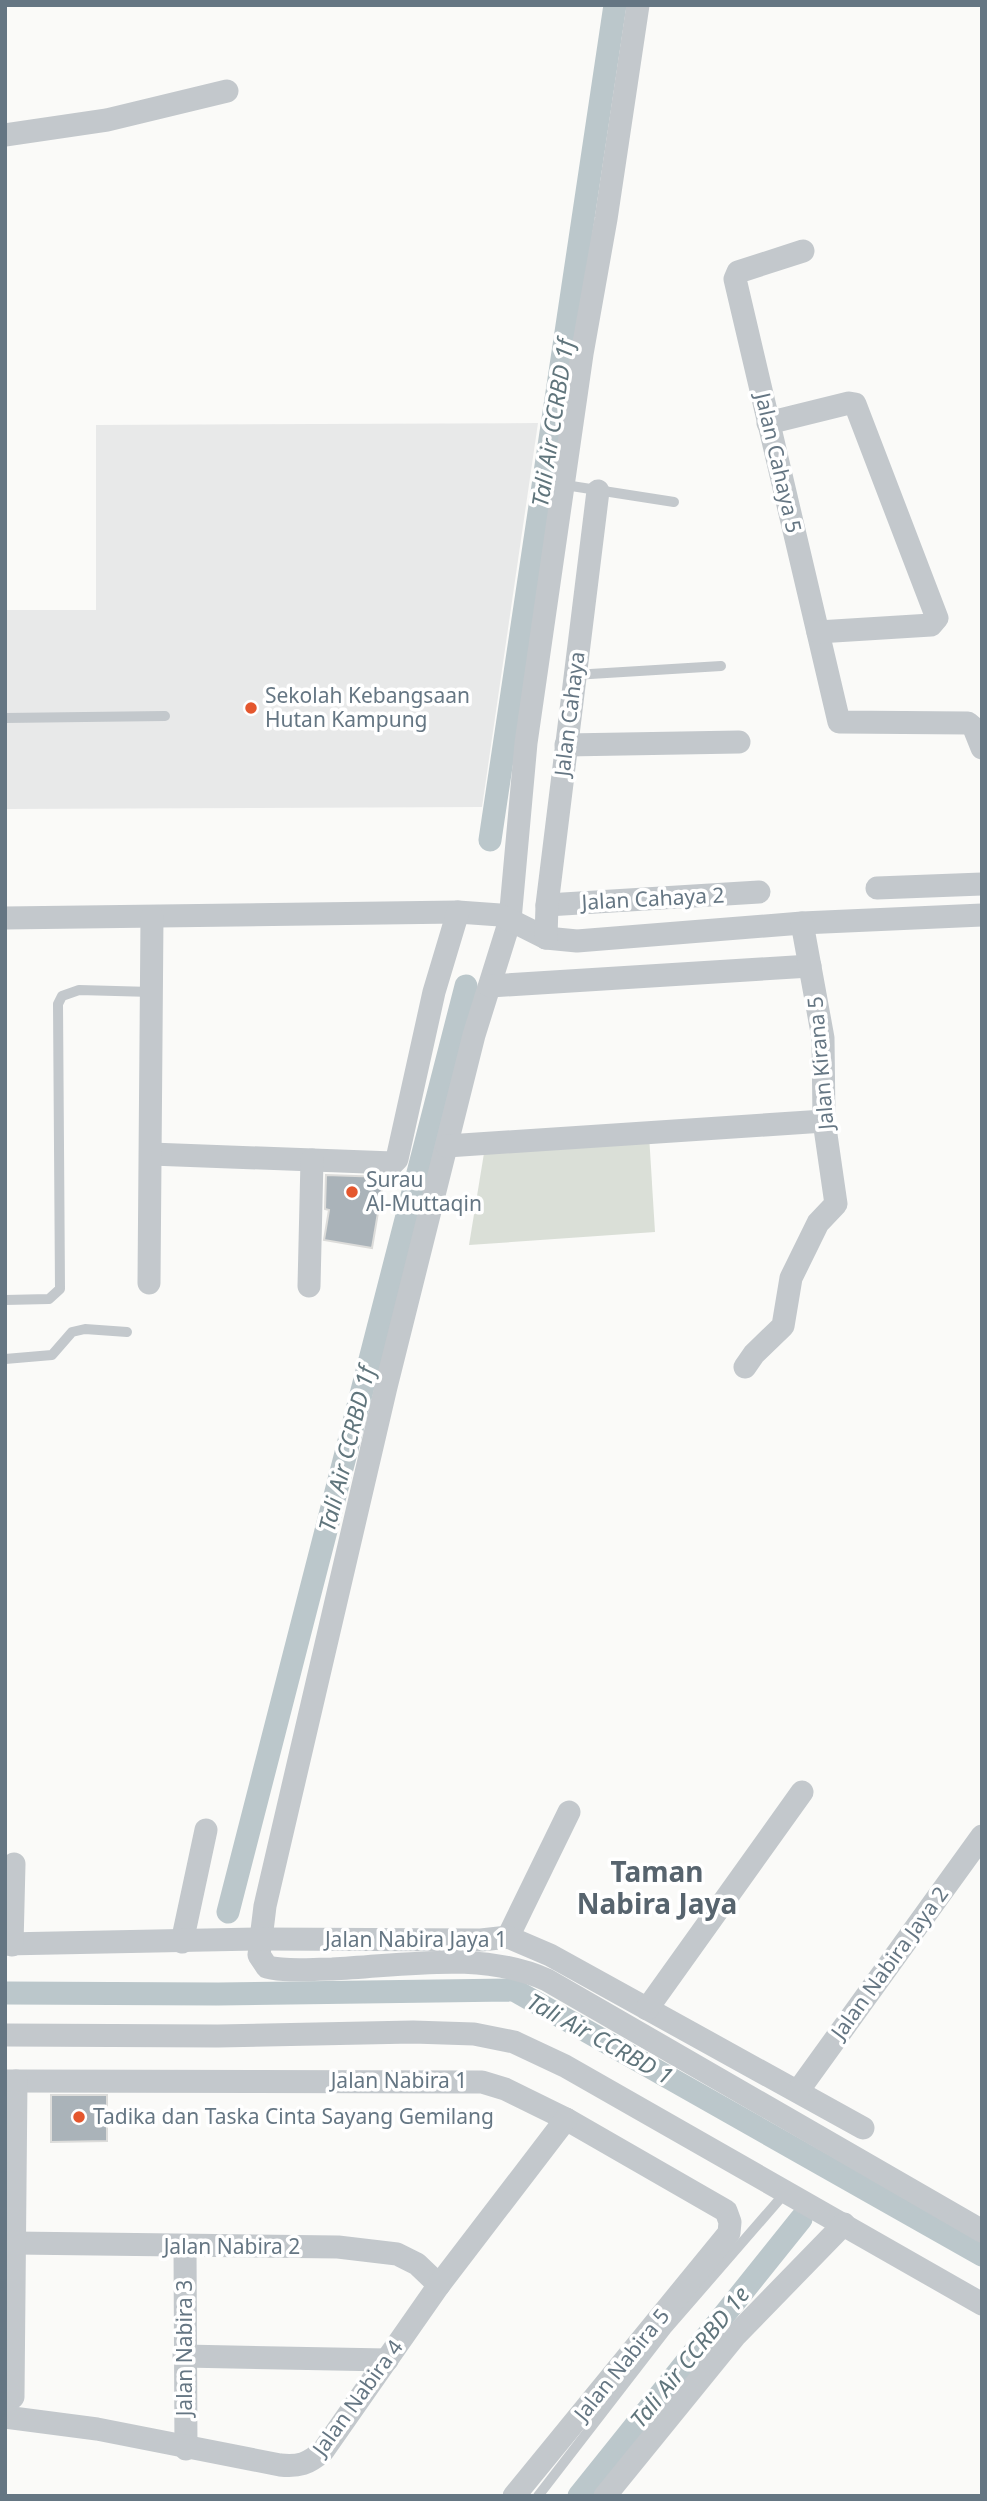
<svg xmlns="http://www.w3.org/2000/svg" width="987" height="2501" font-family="'Noto Sans',sans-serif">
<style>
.built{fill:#e8e9e9}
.green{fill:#dadfd7}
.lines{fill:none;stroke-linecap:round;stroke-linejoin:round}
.canal{stroke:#bbc7cb;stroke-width:23}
.building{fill:#aab3b9;stroke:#dcdcda;stroke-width:2}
.service{stroke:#c3c8cc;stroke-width:10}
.minor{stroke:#c3c8cc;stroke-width:23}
.poi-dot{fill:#e4572e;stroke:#fff;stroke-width:2.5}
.labels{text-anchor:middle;stroke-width:7;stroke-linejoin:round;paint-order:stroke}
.street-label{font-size:21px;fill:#657683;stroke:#fff}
.poi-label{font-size:21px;fill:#657683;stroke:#fff;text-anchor:start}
.water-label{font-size:23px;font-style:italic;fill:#60757c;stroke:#fff}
.district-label{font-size:28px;font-weight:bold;fill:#57646e;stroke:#fff}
</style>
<rect width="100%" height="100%" fill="#fafaf8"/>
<polygon class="built" points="538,423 482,807 5,809 5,610 96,610 96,425"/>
<polygon class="green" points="649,1135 655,1232 469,1245 485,1147"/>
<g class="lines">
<g class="canal">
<polyline points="490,840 615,5"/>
<polyline points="228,1912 466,986"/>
<polyline points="5,1993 218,1994 514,1990 982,2255"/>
<polyline points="579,2496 801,2219"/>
</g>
</g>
<g class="building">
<polygon points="326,1175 384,1177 372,1248 324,1240 329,1210 325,1209"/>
<polygon points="51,2095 107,2095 107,2141 51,2142"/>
</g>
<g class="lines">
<g class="service">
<polyline points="565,485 674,502"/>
<polyline points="574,675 721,666"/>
<polyline points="5,718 165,716"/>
<polyline points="5,1300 49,1299 60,1289 58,1004 62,996 79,990 152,992"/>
<polyline points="5,1359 52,1355 72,1332 85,1329 127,1332"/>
<polyline points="538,2496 667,2329 785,2193"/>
</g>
<g class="minor">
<path d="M638 5 606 219 582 354 526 743 510 920 474 1035 386 1387 265 1906 259 1955 267 1967C288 1972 310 1969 332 1969 403 1966 480 1950 547 1980L982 2231"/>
<polyline points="5,135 107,120 227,91"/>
<polyline points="803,251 738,272 735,279 839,722 968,723 974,728 982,748"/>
<polyline points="768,423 849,403 855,404 937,618 931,625 818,632"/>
<polyline points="566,745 739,742"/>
<polyline points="877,888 982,884"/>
<polyline points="547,905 759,892"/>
<polyline points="5,918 458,912 500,915 546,938 577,941 802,923 982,915"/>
<polyline points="546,938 547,905 598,491"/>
<polyline points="490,986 810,966"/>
<polyline points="447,1146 824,1121"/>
<polyline points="151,1154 393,1163 397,1159 434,992 458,912"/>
<polyline points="149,1283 152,917"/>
<polyline points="309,1286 312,1160"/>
<polyline points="745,1367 754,1354 783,1326 791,1278 818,1223 836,1204 824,1121 823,1038 802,923"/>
<polyline points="508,1937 569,1812"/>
<polyline points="182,1942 206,1830"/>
<polyline points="5,1944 259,1939 481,1940 508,1937 550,1955 863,2128"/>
<polyline points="12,1945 14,1864"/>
<polyline points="647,2009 802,1792"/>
<polyline points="5,2035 218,2036 413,2032 474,2034 514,2042 565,2066 982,2304"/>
<polyline points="5,2081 482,2082 505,2089 566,2119 726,2211 730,2222 729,2233 514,2496"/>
<polyline points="798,2091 982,1836"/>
<polyline points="15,2243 338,2247 397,2254 417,2264 439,2285"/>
<polyline points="185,2247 186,2449"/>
<polyline points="184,2356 387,2360"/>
<polyline points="13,2397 16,2081"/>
<path d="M5 2417 97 2429 280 2465C299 2467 308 2464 323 2451L439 2285 566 2119"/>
<polyline points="605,2496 735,2336 844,2224"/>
</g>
</g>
<g class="poi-dot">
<circle cx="251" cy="708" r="7"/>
<circle cx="352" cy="1192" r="7"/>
<circle cx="79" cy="2117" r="7"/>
</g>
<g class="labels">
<g class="street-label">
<text transform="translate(778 463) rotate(77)" y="7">Jalan Cahaya 5</text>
<text transform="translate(570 714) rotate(-83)" y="7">Jalan Cahaya</text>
<text transform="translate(653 899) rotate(-3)" y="7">Jalan Cahaya 2</text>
<text transform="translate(821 1063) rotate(-95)" y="7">Jalan Kirana 5</text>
<text x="416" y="1947">Jalan Nabira Jaya 1</text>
<text transform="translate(890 1963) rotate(-54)" y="7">Jalan Nabira Jaya 2</text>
<text x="399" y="2088">Jalan Nabira 1</text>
<text x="232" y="2254">Jalan Nabira 2</text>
<text transform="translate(185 2348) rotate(-90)" y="7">Jalan Nabira 3</text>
<text transform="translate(622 2365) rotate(-51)" y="7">Jalan Nabira 5</text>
<text transform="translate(358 2398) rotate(-54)" y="7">Jalan Nabira 4</text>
</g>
<g class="poi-label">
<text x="265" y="703">Sekolah Kebangsaan<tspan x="265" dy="24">Hutan Kampung</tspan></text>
<text x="366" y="1187">Surau<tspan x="366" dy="24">Al-Muttaqin</tspan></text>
<text x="93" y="2124">Tadika dan Taska Cinta Sayang Gemilang</text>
</g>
<g class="water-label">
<text transform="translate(553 423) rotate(-81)" y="8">Tali Air CCRBD 1f</text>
<text transform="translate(347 1449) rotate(-76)" y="8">Tali Air CCRBD 1f</text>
<text transform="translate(600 2039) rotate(29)" y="8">Tali Air CCRBD 1</text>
<text transform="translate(690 2357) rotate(-51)" y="8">Tali Air CCRBD 1e</text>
</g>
<g class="district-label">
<text x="657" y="1882">Taman<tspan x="657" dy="32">Nabira Jaya</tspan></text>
</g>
</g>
<rect width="987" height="2501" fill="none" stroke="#657683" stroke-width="14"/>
</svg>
